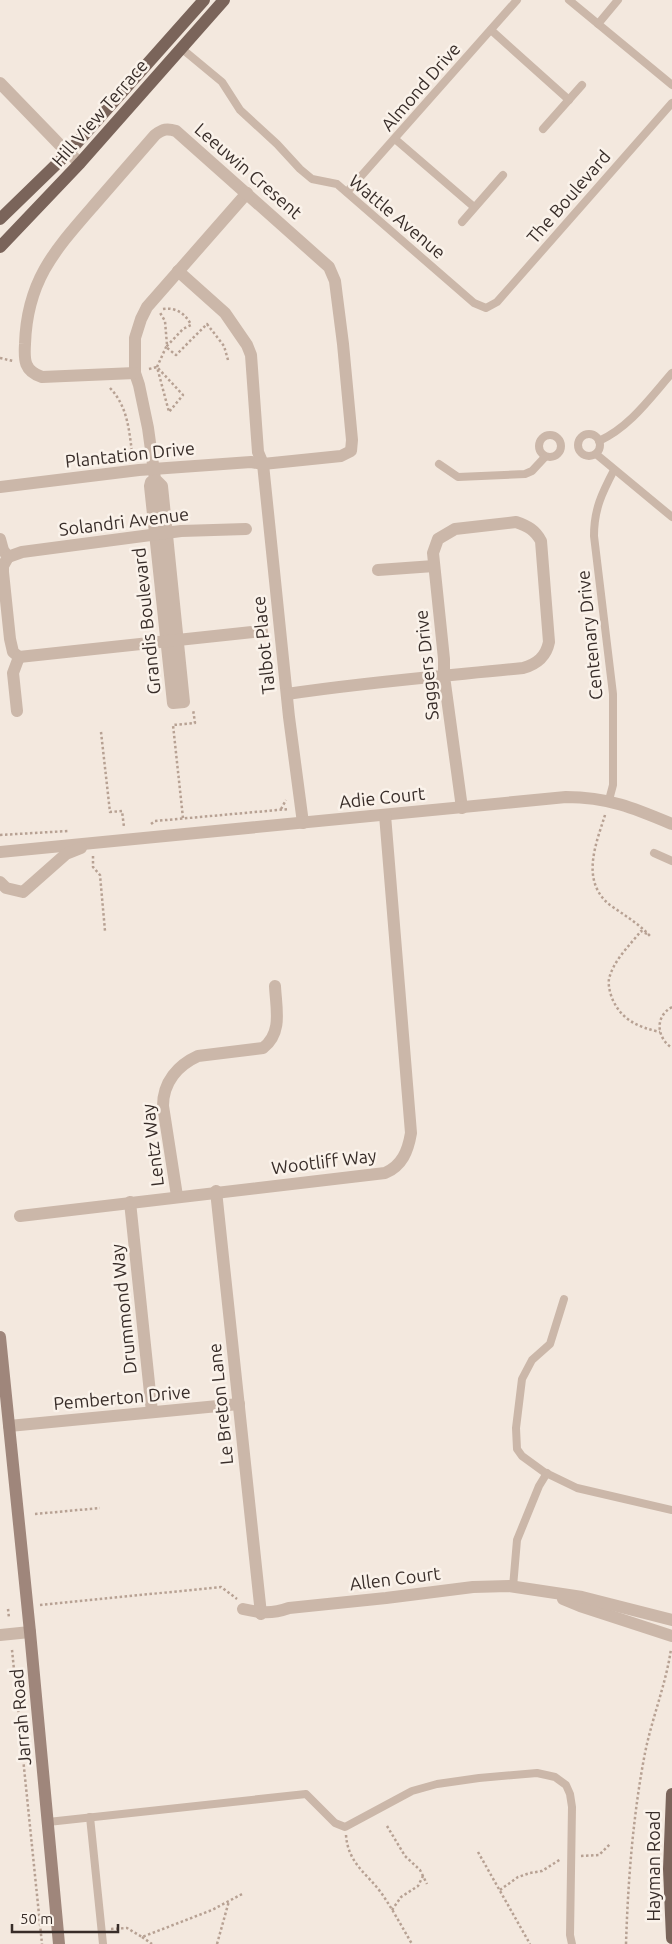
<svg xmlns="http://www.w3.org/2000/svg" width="672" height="1944" font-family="Ubuntu,sans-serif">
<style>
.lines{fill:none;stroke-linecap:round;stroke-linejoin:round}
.path{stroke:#b7a193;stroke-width:2.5;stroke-dasharray:2.5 2.5;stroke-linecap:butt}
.lane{stroke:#cbb7a9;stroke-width:8}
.street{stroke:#cbb7a9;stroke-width:12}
.secondary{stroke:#9f867b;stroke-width:12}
.primary{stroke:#7a645a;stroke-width:12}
.labels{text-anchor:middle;stroke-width:5;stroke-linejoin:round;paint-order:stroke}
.street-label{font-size:18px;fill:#382d29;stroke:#faf2ea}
</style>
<rect width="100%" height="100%" fill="#f3e8de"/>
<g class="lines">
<g class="path">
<path d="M163 309C176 307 186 314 191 325L183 329 166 347 176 355 207 324 224 346 228 360"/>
<polyline points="0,358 13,361"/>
<polyline points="149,369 157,367 183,395 169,412 157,367 167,345 165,321 159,311"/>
<path d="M110 388C129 408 129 433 133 459"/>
<polyline points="101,732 110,812 122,811 124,827"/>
<polyline points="281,809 286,800"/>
<path d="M605 815C596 844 580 881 610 905 624 915 638 923 650 936"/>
<polyline points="183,818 173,725 195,723 193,709"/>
<polyline points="151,824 155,821 289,809"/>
<polyline points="0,835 68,831"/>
<polyline points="93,856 93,867 100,875 105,931"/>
<path d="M647 934 641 931C630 945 613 961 609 979 608 985 610 993 612 998 621 1020 638 1027 660 1032"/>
<path d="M672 1007C654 1017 657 1038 672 1048"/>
<polyline points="35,1514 100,1508"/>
<polyline points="40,1605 221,1587 237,1599"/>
<polyline points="8,1609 9,1618"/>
<polyline points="12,1650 42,1944"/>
<polyline points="387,1826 405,1856 420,1870 427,1884"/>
<path d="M346 1835C348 1864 368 1874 382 1894 393 1910 402 1927 412 1944"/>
<polyline points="478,1852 530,1944"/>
<polyline points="581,1856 599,1855 610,1844"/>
<polyline points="500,1890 518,1877 530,1873 542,1871 561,1859"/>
<polyline points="392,1910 401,1897 418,1886 423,1876"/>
<polyline points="111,1929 127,1928 142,1937 212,1910 244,1893"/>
<polyline points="142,1937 152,1944"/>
<polyline points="217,1944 229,1901"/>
<path d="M626 1944C628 1881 633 1815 645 1753 652 1718 666 1684 671 1649"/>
</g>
<g class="lane">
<polyline points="569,0 672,85"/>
<polyline points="598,24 618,0"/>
<polyline points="491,30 569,100"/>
<polyline points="181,48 222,82 240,110 277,144 300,169 312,179 337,184 474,303 486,308 497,302 672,103"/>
<polyline points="543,129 582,85"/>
<polyline points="395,139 474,207"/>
<polyline points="347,192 517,0"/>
<polyline points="462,222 503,175"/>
<circle cx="589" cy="445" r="11"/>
<circle cx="550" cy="446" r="11"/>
<path d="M599 441C630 427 650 398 672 373"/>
<polyline points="596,454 672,517"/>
<polyline points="439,464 458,477 525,474 532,471 545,457"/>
<path d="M609 800 613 785V694L594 536C594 509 602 493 614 470"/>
<polyline points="654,853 672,861"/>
<polyline points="564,1299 550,1344 532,1360 522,1379 516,1428 517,1449 522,1456 544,1472 577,1488 672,1510"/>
<polyline points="513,1587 517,1540 539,1486 547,1473"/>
<polyline points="90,1817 103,1944"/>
<polyline points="48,1822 306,1794 335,1823 345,1827 412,1791 437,1784 479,1778 537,1773 555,1777 566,1785 570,1794 572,1807 570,1935 572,1944"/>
</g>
<g class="street">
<polyline points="0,83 59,144 80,163"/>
<polyline points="178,271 225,313 247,345 251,355 258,452 263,464 289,717 303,823"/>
<polyline points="155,479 151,482 150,486 173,703 184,702 162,486 155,479 148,428 139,385 135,373 135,338 141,319 147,307 247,193"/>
<path d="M0 487 139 470 251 462 263 464 341 456 351 451 352 440 343 344 337 297 335 281 329 267 176 131C167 128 163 129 155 135 135 158 115 181 95 204 55 250 27 280 25 344 24 360 24 371 42 377L135 373"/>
<polyline points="0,539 3,550 8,557 3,566 3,572 10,639 13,652 19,657 13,673 17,711"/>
<polyline points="8,557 22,552 181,531 246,529"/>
<polyline points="378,570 434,566"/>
<polyline points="19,657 262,631"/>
<path d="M287 694C365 682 444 676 523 668 537 664 546 657 549 642L541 541C535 530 528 526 516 522L455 529 438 539 433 553 444 659V676L462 808"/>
<path d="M0 852 566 797C608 797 634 808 672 824"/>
<polyline points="0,882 6,888 23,892 66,854 81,848"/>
<polyline points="216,1191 261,1614"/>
<path d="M177 1196 163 1106C163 1082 178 1065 198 1056L263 1048C283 1033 276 1008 275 986"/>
<polyline points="130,1202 152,1412"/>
<path d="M20 1216 385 1173C402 1166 408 1151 411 1133L385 815"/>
<polyline points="9,1426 239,1404"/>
<polyline points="563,1599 580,1606 672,1636"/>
<path d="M243 1609C260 1613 272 1614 289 1608L386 1598 473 1587 509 1586 582 1597 672 1620"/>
<polyline points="0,1635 30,1632"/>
</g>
<polyline class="secondary" points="0,1337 30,1632 59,1944"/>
<g class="primary">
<polyline points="0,219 68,153 204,0"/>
<polyline points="0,247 80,163 224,0"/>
<polyline points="672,1794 669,1869 672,1938"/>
</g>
</g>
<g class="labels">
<g class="street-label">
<text transform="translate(421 87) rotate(-49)" y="6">Almond Drive</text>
<text transform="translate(100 113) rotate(-49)" y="6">Hill View Terrace</text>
<text transform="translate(248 171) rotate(41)" y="6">Leeuwin Cresent</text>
<text transform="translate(569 197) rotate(-49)" y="6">The Boulevard</text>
<text transform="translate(397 217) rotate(40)" y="6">Wattle Avenue</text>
<text transform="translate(130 455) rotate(-6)" y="6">Plantation Drive</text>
<text transform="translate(124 522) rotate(-7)" y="6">Solandri Avenue</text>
<text transform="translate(147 621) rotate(-96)" y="6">Grandis Boulevard</text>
<text transform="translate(590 635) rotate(-96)" y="6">Centenary Drive</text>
<text transform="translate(264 645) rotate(-96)" y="6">Talbot Place</text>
<text transform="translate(427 665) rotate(-96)" y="6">Saggers Drive</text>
<text transform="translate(382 798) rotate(-6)" y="6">Adie Court</text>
<text transform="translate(153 1145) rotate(-97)" y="6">Lentz Way</text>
<text transform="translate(324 1162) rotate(-7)" y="6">Wootliff Way</text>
<text transform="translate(124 1309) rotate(-96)" y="6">Drummond Way</text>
<text transform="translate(122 1398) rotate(-5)" y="6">Pemberton Drive</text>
<text transform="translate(221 1404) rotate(-96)" y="6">Le Breton Lane</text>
<text transform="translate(395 1579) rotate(-7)" y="6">Allen Court</text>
<text transform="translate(21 1717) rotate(-95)" y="6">Jarrah Road</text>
<text transform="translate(654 1866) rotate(-90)" y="6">Hayman Road</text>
</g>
</g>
<path d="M12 1924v8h106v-8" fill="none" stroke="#382d29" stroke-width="2.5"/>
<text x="20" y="1924" font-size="15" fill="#382d29" stroke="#faf2ea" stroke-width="4" paint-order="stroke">50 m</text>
</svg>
